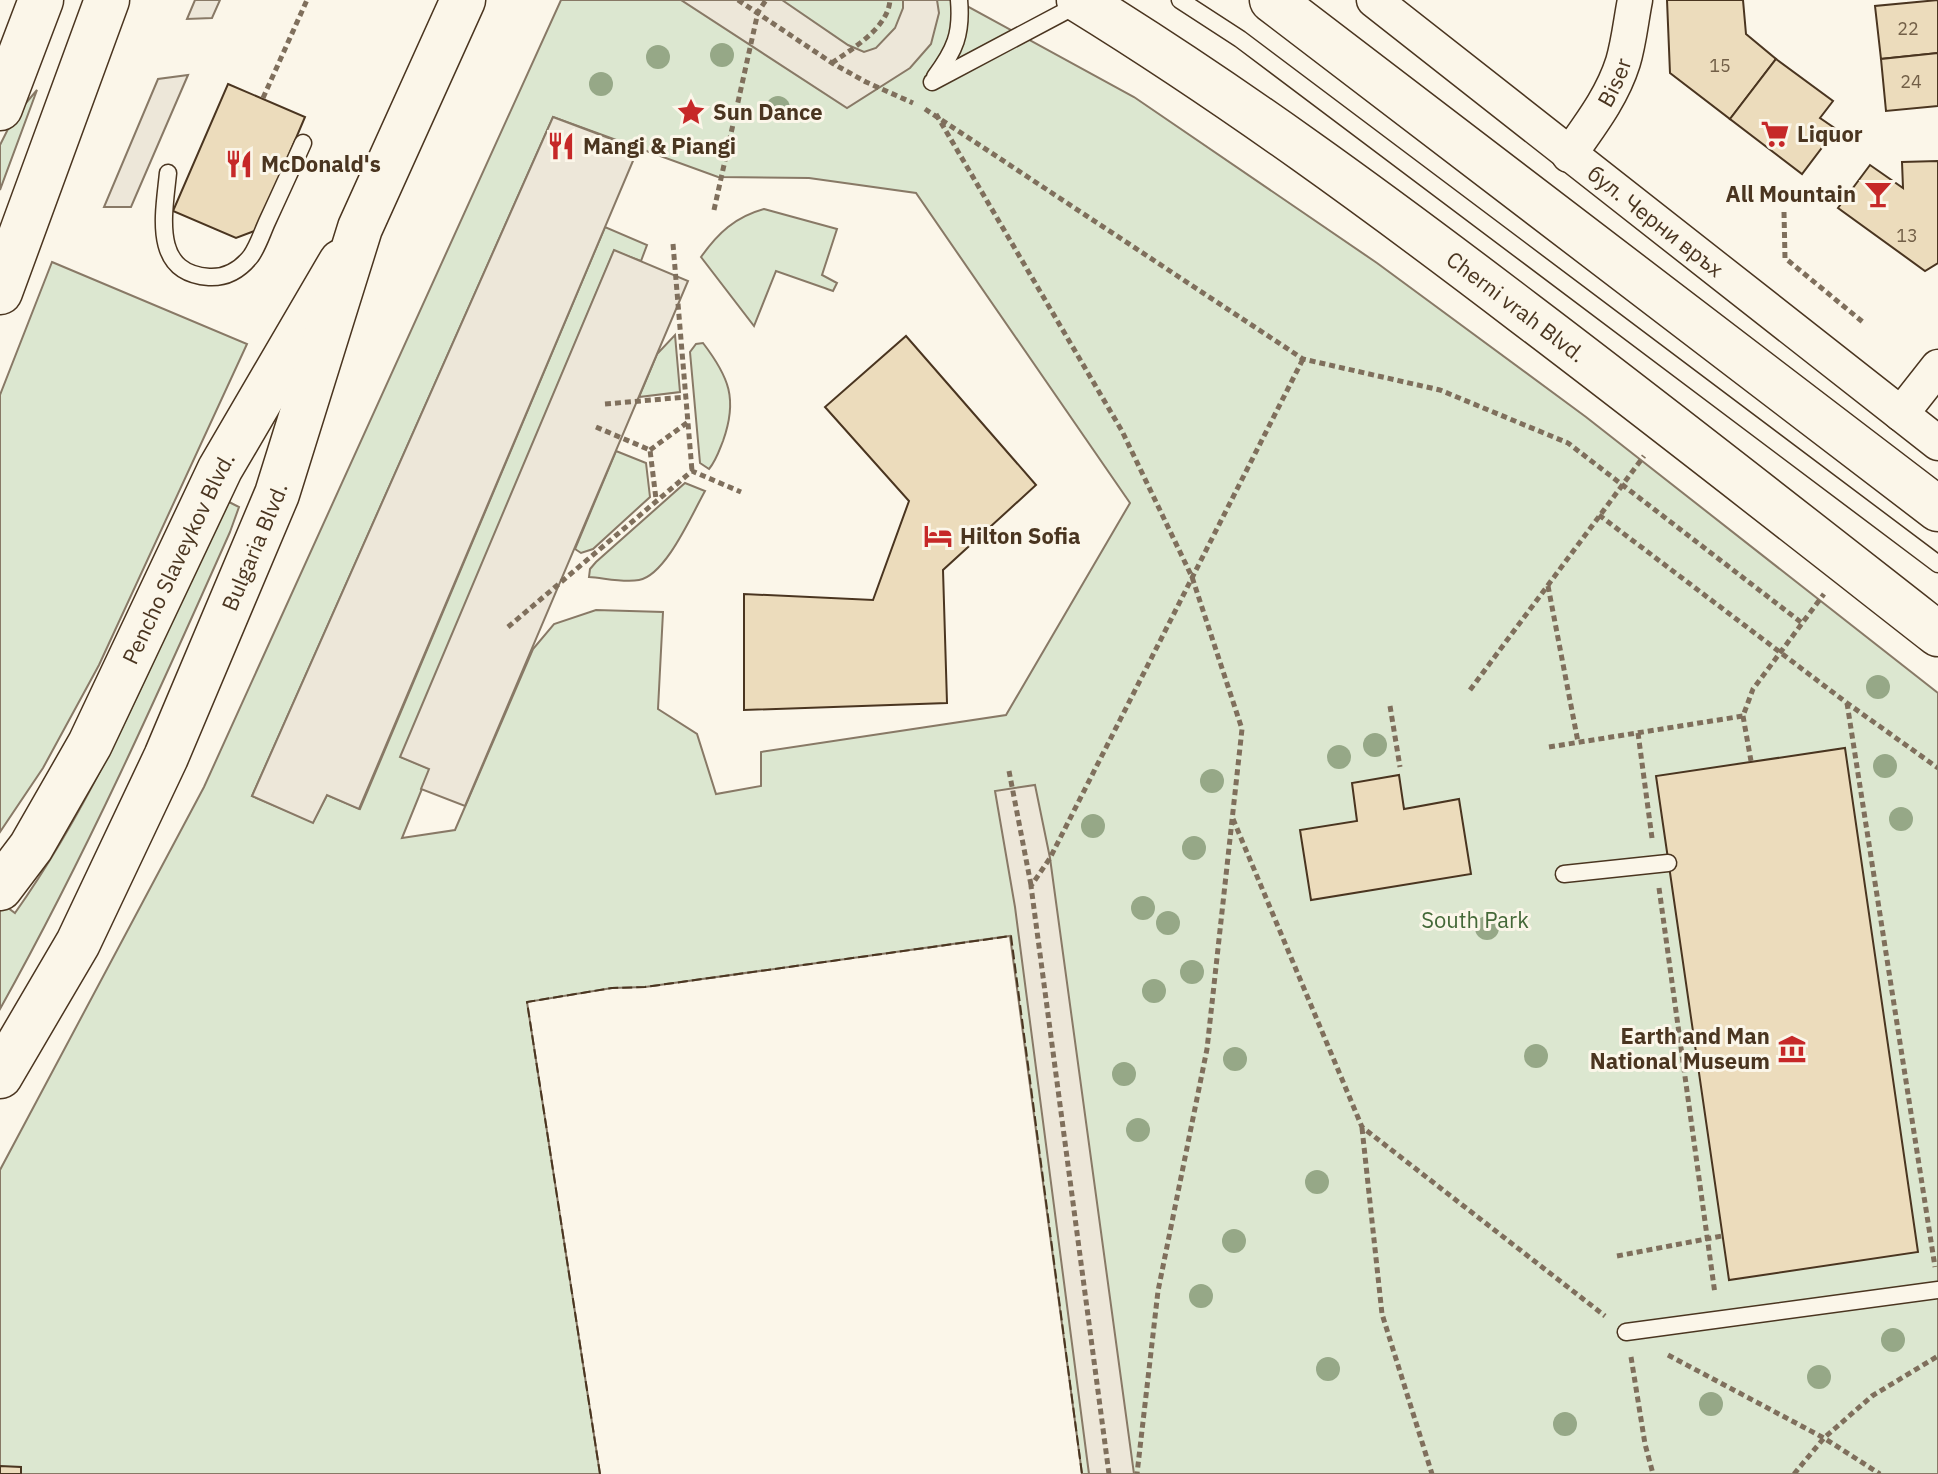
<svg xmlns="http://www.w3.org/2000/svg" width="1938" height="1474" font-family="'IBM Plex Sans',sans-serif">
<style>
.green{fill:#dce7d0;stroke:#887966;stroke-width:2;fill-rule:evenodd}
.parking{fill:#ede7d9;stroke:#887966;stroke-width:2}
.building{fill:#ecdcbc;stroke:#4a3520;stroke-width:2}
.lines{fill:none;stroke-linecap:round;stroke-linejoin:round}
.lane-casing{stroke:#4a3520;stroke-width:19}
.street-casing{stroke:#4a3520;stroke-width:37}
.secondary-casing{stroke:#4a3520;stroke-width:47}
.primary-casing{stroke:#4a3520;stroke-width:47}
.path{stroke:#7f6f5c;stroke-width:5;stroke-dasharray:6 4;stroke-linecap:butt}
.lane{stroke:#fbf6e9;stroke-width:16}
.street{stroke:#fbf6e9;stroke-width:34}
.secondary{stroke:#fbf6e9;stroke-width:44}
.primary{stroke:#fbf6e9;stroke-width:44}
.fence{stroke:#4a3520;stroke-width:2;stroke-dasharray:10 4;stroke-linecap:butt}
.tree{fill:#96a887}
.labels{text-anchor:middle;stroke-width:6;stroke-linejoin:round;paint-order:stroke}
.number-label{font-size:18px;fill:#725f47}
.street-label{font-size:22px;fill:#4a3520;stroke:#fbf6e9}
.poi-label{font-size:22px;font-weight:bold;fill:#4a3520;stroke:#fbf6e9;text-anchor:start}
.park-label{font-size:22px;fill:#436837;stroke:#fbf6e9}
</style>
<rect width="100%" height="100%" fill="#fbf6e9"/>
<g class="green">
<path d="M561 0H956L1134 97 1377 263 1586 417 1938 693V1474H1082L1010 936 645 987 612 988 527 1002 600 1474H0V1170L204 787ZM553 117 718 177 809 178 916 193 1130 503 1006 715 761 752V786L716 794 697 734 658 709 663 612 596 610 554 624 533 649 455 830 402 838 430 769 401 757 614 251 641 261 647 245 605 227 360 809 327 795 313 822 252 796Z"/>
<polygon points="37,90 0,190 0,145 14,117"/>
<path d="M764 209 837 229 822 275 837 283 833 291 776 271 754 326 701 257C718 233 735 217 764 209Z"/>
<polygon points="52,262 247,344 99,665 43,768 0,832 0,395"/>
<polygon points="675,335 680,392 639,397 657,354"/>
<path d="M703 343C729 377 738 399 723 441 719 451 716 461 709 469L700 463 690 352 696 344Z"/>
<polygon points="616,451 646,463 650,497 593,549 581,553 575,549"/>
<path d="M685 483 705 491C692 514 666 575 639 580 624 583 604 578 589 577L590 569 596 562Z"/>
<path d="M229 502 239 507 230 532C158 694 86 855 0 1009V902L15 913C99 794 154 658 215 526Z"/>
</g>
<g class="parking">
<polygon points="195,0 220,0 212,18 187,19"/>
<polygon points="681,0 782,0 848,45 864,52 876,48 895,28 903,8 903,0 937,0 939,13 931,44 910,68 847,108"/>
<polygon points="188,75 131,207 104,207 158,79"/>
<polygon points="553,117 638,149 359,809 327,795 313,823 252,796"/>
<polygon points="614,250 688,281 465,806 421,789 429,769 400,757"/>
<polygon points="1035,785 1050,858 1134,1474 1089,1474 1015,907 995,791"/>
</g>
<g class="building">
<polygon points="1667,0 1743,0 1746,34 1776,59 1730,119 1670,73"/>
<polygon points="1938,0 1938,53 1881,59 1875,6"/>
<polygon points="1938,53 1938,106 1886,111 1881,59"/>
<polygon points="1776,59 1833,101 1820,118 1836,129 1802,174 1730,119"/>
<polygon points="228,84 305,117 257,230 236,238 173,211"/>
<polygon points="1938,161 1938,263 1925,271 1838,208 1870,165 1903,188 1902,162"/>
<polygon points="906,336 1036,485 943,570 947,703 744,710 744,594 873,600 909,501 825,407"/>
<polygon points="1845,748 1918,1252 1729,1280 1656,776"/>
<polygon points="1399,775 1404,809 1459,799 1471,874 1311,900 1300,830 1357,821 1352,783"/>
<polygon points="0,1466 21,1467 21,1474 0,1474"/>
</g>
<g class="lines">
<defs>
<g id="lane">
<polyline points="1180,0 1240,39 1938,564"/>
<path d="M935 77C955 50 962 34 959 0"/>
<polyline points="932,82 1079,4"/>
<path d="M168 173C164 214 151 273 209 277 227 278 240 270 251 256 258 246 262 233 267 222 279 196 291 170 303 143"/>
<polyline points="1564,874 1668,863"/>
<polyline points="1626,1332 1938,1290"/>
</g>
<g id="street">
<path id="s1" d="M1374 0 1938 443"/>
<path id="s2" d="M1569 155C1590 125 1612 97 1623 62 1629 42 1631 20 1635 0"/>
<polyline points="1901,414 1938,367"/>
</g>
<g id="secondary">
<path id="s3" d="M1079 0C1233 95 1379 202 1523 312 1663 418 1800 526 1938 634"/>
<polyline points="1272,0 1938,509"/>
<polyline points="0,108 41,0"/>
<path id="s4" d="M0 888 31 847 90 744 220 469 341 262"/>
</g>
<g id="primary">
<polyline points="0,292 107,0"/>
<path id="s5" d="M0 1076 78 943 166 757 277 494 360 228 463 0"/>
</g>
</defs>
<use href="#lane" class="lane-casing"/>
<use href="#street" class="street-casing"/>
<use href="#secondary" class="secondary-casing"/>
<use href="#primary" class="primary-casing"/>
<g class="path">
<polyline points="738,0 832,63 866,82 913,103"/>
<path d="M832 63C853 48 888 28 890 0"/>
<polyline points="263,98 307,0"/>
<polyline points="925,109 1303,359 1440,390 1568,443 1802,623"/>
<polyline points="936,114 1122,431 1192,577 1242,729 1207,1049 1158,1291 1137,1474"/>
<polyline points="714,210 758,12 766,0"/>
<polyline points="1784,212 1785,258 1864,323"/>
<polyline points="673,244 692,471"/>
<polyline points="605,404 686,397"/>
<polyline points="596,427 650,450 656,499"/>
<polyline points="650,450 688,422"/>
<polyline points="1599,515 1847,703 1938,768"/>
<polyline points="1548,586 1578,742"/>
<polyline points="508,627 692,471 741,492"/>
<polyline points="1470,690 1644,456"/>
<polyline points="1847,703 1935,1267"/>
<polyline points="1390,706 1400,767"/>
<polyline points="1743,716 1751,761"/>
<polyline points="1638,733 1652,838"/>
<polyline points="1549,747 1743,716 1753,689 1824,594"/>
<polyline points="1009,771 1031,885"/>
<polyline points="1233,819 1362,1127 1605,1316"/>
<polyline points="1659,888 1715,1294"/>
<polyline points="1362,1128 1382,1314 1432,1474"/>
<polyline points="1617,1256 1722,1236"/>
<polyline points="1668,1355 1824,1438 1880,1474"/>
<polyline points="1631,1357 1645,1444 1653,1474"/>
<polyline points="1109,1474 1031,886 1050,858 1303,359"/>
<polyline points="1794,1474 1824,1438 1872,1396 1938,1356"/>
</g>
<use href="#lane" class="lane"/>
<use href="#street" class="street"/>
<use href="#secondary" class="secondary"/>
<use href="#primary" class="primary"/>
<polyline class="fence" points="600,1474 527,1002 612,988 645,987 1011,936 1082,1474"/>
</g>
<g class="tree">
<circle cx="722" cy="55" r="12"/>
<circle cx="658" cy="57" r="12"/>
<circle cx="601" cy="84" r="12"/>
<circle cx="778" cy="108" r="12"/>
<circle cx="1878" cy="687" r="12"/>
<circle cx="1375" cy="745" r="12"/>
<circle cx="1339" cy="757" r="12"/>
<circle cx="1885" cy="766" r="12"/>
<circle cx="1212" cy="781" r="12"/>
<circle cx="1901" cy="819" r="12"/>
<circle cx="1093" cy="826" r="12"/>
<circle cx="1194" cy="848" r="12"/>
<circle cx="1143" cy="908" r="12"/>
<circle cx="1168" cy="923" r="12"/>
<circle cx="1487" cy="928" r="12"/>
<circle cx="1192" cy="972" r="12"/>
<circle cx="1154" cy="991" r="12"/>
<circle cx="1536" cy="1056" r="12"/>
<circle cx="1235" cy="1059" r="12"/>
<circle cx="1124" cy="1074" r="12"/>
<circle cx="1138" cy="1130" r="12"/>
<circle cx="1317" cy="1182" r="12"/>
<circle cx="1234" cy="1241" r="12"/>
<circle cx="1201" cy="1296" r="12"/>
<circle cx="1893" cy="1340" r="12"/>
<circle cx="1328" cy="1369" r="12"/>
<circle cx="1819" cy="1377" r="12"/>
<circle cx="1711" cy="1404" r="12"/>
<circle cx="1565" cy="1424" r="12"/>
</g>
<defs>
<symbol id="sight-bare" viewBox="-9 -9 18 18"><path d="M0-6L1.8-2.2L6-1.7L2.9 1.2L3.7 5.4L0 3.3L-3.7 5.4L-2.9 1.2L-6-1.7L-1.8-2.2Z" fill="#c62828" stroke="#fbf6e9" stroke-width="2.5" paint-order="stroke"/></symbol>
<symbol id="supermarket-bare" viewBox="-9 -9 18 18"><path d="M-6-5.5h2.5l.6 2H6L4.5 2H-2.5L-4.4-4H-6ZM-1.5 3.2a1.3 1.3 0 1 0 .1 0ZM3 3.2a1.3 1.3 0 1 0 .1 0Z" fill="#c62828" stroke="#fbf6e9" stroke-width="2.5" paint-order="stroke"/></symbol>
<symbol id="restaurant-bare" viewBox="-9 -9 18 18"><path d="M-5-6h1v4h1v-4h1v4h1v-4h1v5L-1.5 .5V6h-2V.5L-5-1ZM5-6V6H3V1.5H1.5Q1.5-4 5-6Z" fill="#c62828" stroke="#fbf6e9" stroke-width="2.5" paint-order="stroke"/></symbol>
<symbol id="bar-bare" viewBox="-9 -9 18 18"><path d="M-6-5H6L.8 .8V4.5H3.5V6h-7V4.5H-.8V.8Z" fill="#c62828" stroke="#fbf6e9" stroke-width="2.5" paint-order="stroke"/></symbol>
<symbol id="hotel-bare" viewBox="-9 -9 18 18"><path d="M-6-4.5h1.5V1H6V5H4.5V3h-9V5H-6ZM-4 0a1.8 1.8 0 1 1 3.6 0ZM.5 0V-2.5h3Q6-2.5 6 0Z" fill="#c62828" stroke="#fbf6e9" stroke-width="2.5" paint-order="stroke"/></symbol>
<symbol id="museum-bare" viewBox="-9 -9 18 18"><path d="M0-6L6-3V-2H-6V-3ZM-5-1h2V3h-2ZM-1-1h2V3h-2ZM3-1h2V3H3ZM-6 4H6V6H-6Z" fill="#c62828" stroke="#fbf6e9" stroke-width="2.5" paint-order="stroke"/></symbol>
</defs>
<g fill-rule="evenodd">
<use href="#sight-bare" x="671" y="92" width="40" height="40"/>
<use href="#supermarket-bare" x="1755" y="114" width="40" height="40"/>
<use href="#restaurant-bare" x="541" y="126" width="40" height="40"/>
<use href="#restaurant-bare" x="219" y="144" width="40" height="40"/>
<use href="#bar-bare" x="1858" y="174" width="40" height="40"/>
<use href="#hotel-bare" x="918" y="516" width="40" height="40"/>
<use href="#museum-bare" x="1772" y="1029" width="40" height="40"/>
</g>
<g class="labels">
<g class="number-label">
<text x="1908" y="35">22</text>
<text x="1720" y="72">15</text>
<text x="1911" y="88">24</text>
<text x="1907" y="242">13</text>
</g>
<g class="street-label">
<text dy="8" stroke="none"><textPath href="#s2" startOffset="86">Biser</textPath></text>
<text dy="8" stroke="none"><textPath href="#s1" startOffset="358">бул. Черни връх</textPath></text>
<text dy="8" stroke="none"><textPath href="#s3" startOffset="534">Cherni vrah Blvd.</textPath></text>
<text dy="8" stroke="none"><textPath href="#s5" startOffset="588">Bulgaria Blvd.</textPath></text>
<text dy="8" stroke="none"><textPath href="#s4" startOffset="376">Pencho Slaveykov Blvd.</textPath></text>
</g>
<g class="poi-label">
<text x="713" y="120">Sun Dance</text>
<text x="1797" y="142">Liquor</text>
<text x="583" y="154">Mangi &amp; Piangi</text>
<text x="261" y="172">McDonald's</text>
<text x="1856" y="202" text-anchor="end">All Mountain</text>
<text x="960" y="544">Hilton Sofia</text>
<text x="1770" y="1044" text-anchor="end">Earth and Man<tspan x="1770" dy="25">National Museum</tspan></text>
</g>
<g class="park-label">
<text x="1475" y="928">South Park</text>
</g>
</g>
</svg>
